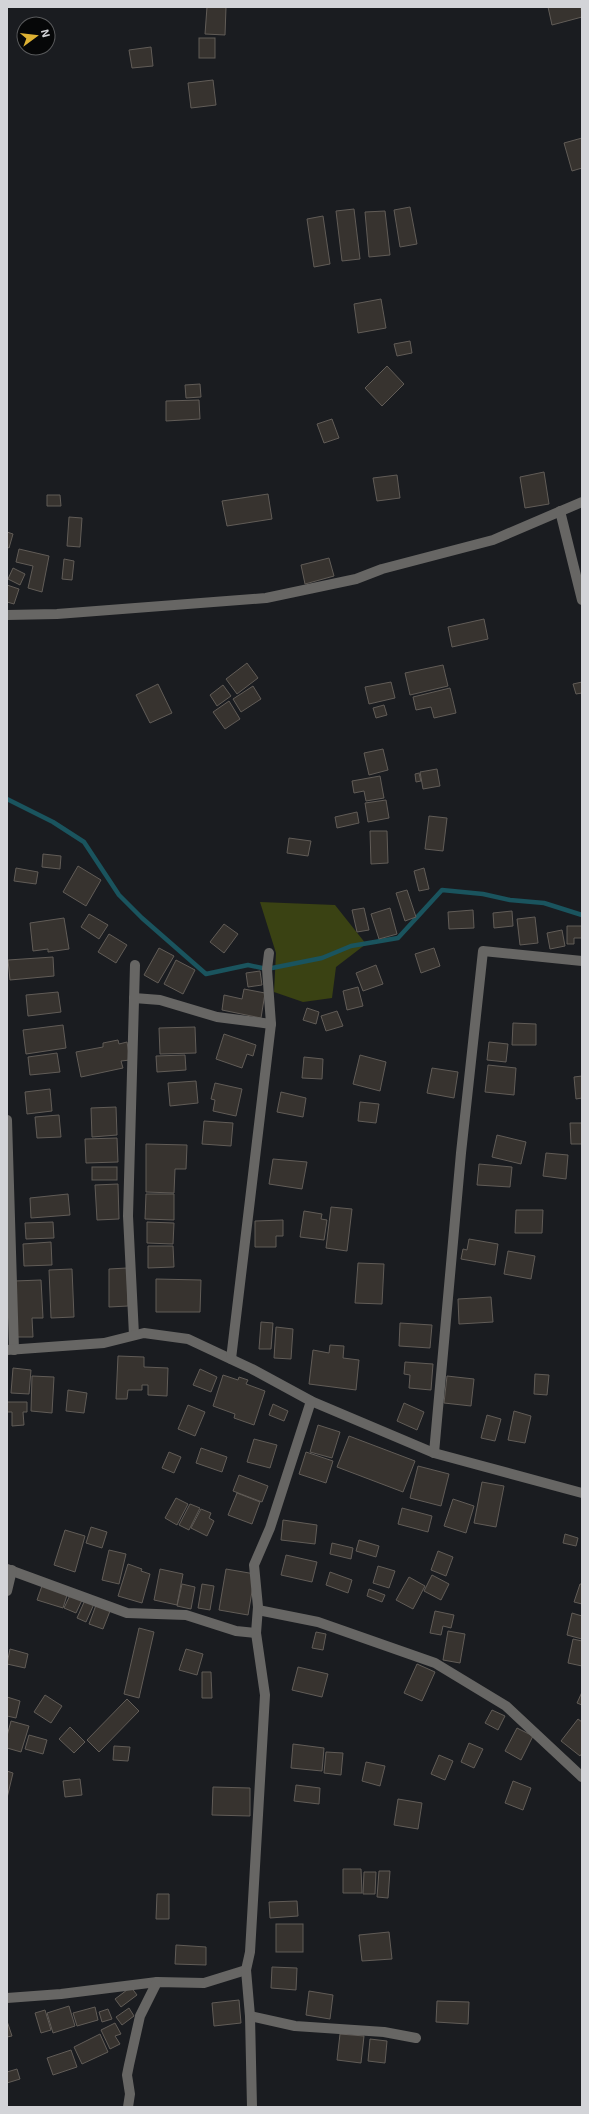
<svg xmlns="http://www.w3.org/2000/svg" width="589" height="2114" font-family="'Exo 2',sans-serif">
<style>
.green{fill:#3a4213}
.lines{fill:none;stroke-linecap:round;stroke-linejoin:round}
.stream{stroke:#1a545e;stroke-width:4.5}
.building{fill:#37332f;stroke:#615c57}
.minor{stroke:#676664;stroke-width:10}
</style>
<rect width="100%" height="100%" fill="#1a1c20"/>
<polygon class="green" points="260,902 335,905 366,944 336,967 332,998 303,1002 274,992 276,953"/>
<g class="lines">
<polyline class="stream" points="7,799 53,822 84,842 119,895 142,918 206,974 248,965 267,969 322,958 351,946 398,938 442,890 483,894 510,900 544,903 582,915"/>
</g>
<g class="building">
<polygon points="207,7 226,7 225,35 205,34"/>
<polygon points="548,7 581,7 582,17 552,25"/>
<rect x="199" y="38" width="16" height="20"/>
<polygon points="151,47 153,66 132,68 129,50"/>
<polygon points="213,80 216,105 191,108 188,83"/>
<polygon points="582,138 582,168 572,171 564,143"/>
<polygon points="410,207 417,244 400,247 394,210"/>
<polygon points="354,209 360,259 342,261 336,211"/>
<polygon points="385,211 390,255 369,257 365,212"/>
<polygon points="323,216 330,264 314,267 307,219"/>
<polygon points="381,299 386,328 358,333 354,304"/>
<polygon points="410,341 412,353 397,356 394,344"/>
<polygon points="387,366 404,384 382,406 365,388"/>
<polygon points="200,384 201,397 186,398 185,385"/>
<polygon points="199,400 200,419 166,421 166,401"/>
<polygon points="332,419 339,438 324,443 317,424"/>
<polygon points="544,472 549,504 525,508 520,477"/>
<polygon points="397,475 400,498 377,501 373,478"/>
<polygon points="268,494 272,519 227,526 222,501"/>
<polygon points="47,495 60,495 61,506 47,506"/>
<polygon points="69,517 82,518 80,547 67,546"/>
<polygon points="7,532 13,534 9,548 7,547"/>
<polygon points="19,549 49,556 42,592 28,588 33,566 16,562"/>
<polygon points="329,558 334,576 305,584 301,565"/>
<polygon points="64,559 74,561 72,580 62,579"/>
<polygon points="13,568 25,574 20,585 8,579"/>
<polygon points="7,585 19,589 14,604 7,602"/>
<polygon points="484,619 488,639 452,647 448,627"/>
<polygon points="247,663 258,678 237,694 226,679"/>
<polygon points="443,665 448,686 410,695 405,673"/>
<polygon points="391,682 395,698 369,704 365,687"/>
<polygon points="582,682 582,693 576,694 573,684"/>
<polygon points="158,684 172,713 150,723 136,695"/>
<polygon points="223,685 231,696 217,706 210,695"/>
<polygon points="253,686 261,699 241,712 233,699"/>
<polygon points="450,688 456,713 434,718 431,707 416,710 413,697"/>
<polygon points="229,701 240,719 225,729 213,712"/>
<polygon points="384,705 387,715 376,718 373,708"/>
<polygon points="383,749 388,770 369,775 364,753"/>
<polygon points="437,769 440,786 423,789 420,772"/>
<polygon points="419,773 421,781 416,782 415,774"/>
<polygon points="380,776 384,798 366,801 364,791 354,793 352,781"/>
<polygon points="386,800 389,818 368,822 365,803"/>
<polygon points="357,812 359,823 337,828 335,817"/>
<polygon points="429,816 447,818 443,851 425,849"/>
<polygon points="370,831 387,831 388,863 371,864"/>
<polygon points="289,838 311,841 308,856 287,853"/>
<polygon points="43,854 61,856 60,869 42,867"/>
<polygon points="78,866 101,880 86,906 63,892"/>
<polygon points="16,868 38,872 36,884 14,881"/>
<polygon points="424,868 429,889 419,891 414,871"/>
<polygon points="407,890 416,917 405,921 396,893"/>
<polygon points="364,908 369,930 357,932 352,910"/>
<polygon points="390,908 397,934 379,939 371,914"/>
<polygon points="473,910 474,928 449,929 448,912"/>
<polygon points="512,911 513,926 494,928 493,913"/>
<polygon points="89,914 108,925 99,939 81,927"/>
<polygon points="535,917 538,943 520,945 517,919"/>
<polygon points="64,918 69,949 48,952 48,949 33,951 30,923"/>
<polygon points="224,924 238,934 224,953 210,942"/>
<polygon points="567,926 582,926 582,938 574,938 574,944 567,944"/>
<polygon points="562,930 565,946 550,949 547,933"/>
<polygon points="109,934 127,945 116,963 98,952"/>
<polygon points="159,948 174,956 158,983 144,975"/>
<polygon points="434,948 440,966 421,973 415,954"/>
<polygon points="53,957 54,976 10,980 8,960"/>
<polygon points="176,960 195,970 183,994 164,984"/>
<polygon points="376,965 383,984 363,991 356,973"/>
<polygon points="260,971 262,985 248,987 246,973"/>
<polygon points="358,987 363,1006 347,1010 343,991"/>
<polygon points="244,989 265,993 261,1018 222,1010 224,995 242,999"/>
<polygon points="58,992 61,1012 28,1016 26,995"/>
<polygon points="307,1008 319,1012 316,1024 303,1020"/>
<polygon points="337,1011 343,1026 326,1031 321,1016"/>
<polygon points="513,1023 536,1024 536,1045 512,1045"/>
<polygon points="63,1025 66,1048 26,1054 23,1030"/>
<polygon points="195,1027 196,1053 160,1054 159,1028"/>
<polygon points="224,1034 256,1045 253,1056 247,1054 242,1068 216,1059"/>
<polygon points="118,1040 119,1044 127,1042 130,1060 121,1061 123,1068 81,1077 76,1052 103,1047 103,1043"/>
<polygon points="489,1042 508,1044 506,1062 487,1060"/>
<polygon points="57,1053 60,1072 30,1075 28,1057"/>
<polygon points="185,1055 186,1070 157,1072 156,1056"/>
<polygon points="360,1055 386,1062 380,1091 353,1084"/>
<polygon points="304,1057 323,1059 322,1079 302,1078"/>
<polygon points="488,1065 516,1068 514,1095 485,1092"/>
<polygon points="432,1068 458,1072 454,1098 427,1093"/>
<polygon points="582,1076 582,1098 576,1099 574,1077"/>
<polygon points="196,1081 198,1103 170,1106 168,1083"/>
<polygon points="215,1083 242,1089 236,1116 213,1111 215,1100 211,1099"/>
<polygon points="50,1089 52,1111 27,1114 25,1092"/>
<polygon points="281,1092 306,1098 303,1117 277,1112"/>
<polygon points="360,1102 379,1104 376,1123 358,1121"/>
<polygon points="116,1107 117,1135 92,1137 91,1108"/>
<polygon points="59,1115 61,1137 37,1138 35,1117"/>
<polygon points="204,1121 233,1123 231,1146 202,1144"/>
<polygon points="570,1123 582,1123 582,1144 571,1144"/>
<polygon points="497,1135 526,1142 521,1164 492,1157"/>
<polygon points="117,1138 118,1162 86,1163 85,1139"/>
<polygon points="146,1144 187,1145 186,1169 175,1169 174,1193 146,1192"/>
<polygon points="546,1153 568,1155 566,1179 543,1176"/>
<polygon points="273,1159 307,1162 302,1189 269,1184"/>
<polygon points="479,1164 512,1167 510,1187 477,1185"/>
<rect x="92" y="1167" width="25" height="13"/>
<polygon points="118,1184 119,1219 97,1220 95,1185"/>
<polygon points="68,1194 70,1215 31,1218 30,1198"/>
<polygon points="146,1194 174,1194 174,1220 145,1219"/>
<polygon points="331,1207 352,1209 347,1251 326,1248"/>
<polygon points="516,1210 543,1210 542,1233 515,1233"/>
<polygon points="304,1211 322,1214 321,1219 327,1220 324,1240 300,1237"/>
<polygon points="283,1220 283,1236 276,1236 276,1247 255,1247 255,1221"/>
<polygon points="53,1222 54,1238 26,1239 25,1223"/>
<polygon points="147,1222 174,1223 173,1244 147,1243"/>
<polygon points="469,1239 498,1244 495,1265 461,1259 463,1249 467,1250"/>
<polygon points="51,1242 52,1265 24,1266 23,1244"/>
<polygon points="148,1246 173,1246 174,1267 148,1268"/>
<polygon points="508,1251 535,1256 531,1279 504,1274"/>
<polygon points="358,1263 384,1264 382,1304 355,1303"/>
<polygon points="127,1268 128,1306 109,1307 109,1269"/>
<polygon points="72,1269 74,1317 51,1318 49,1270"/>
<polygon points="156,1279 201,1280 200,1312 156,1312"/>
<polygon points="41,1280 43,1318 32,1318 33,1337 16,1337 14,1281"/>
<polygon points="491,1297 493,1322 459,1324 458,1299"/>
<polygon points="261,1322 273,1323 271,1349 259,1349"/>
<polygon points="400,1323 432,1325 430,1348 399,1346"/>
<polygon points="276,1327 293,1329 291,1359 274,1358"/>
<polygon points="330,1345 344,1346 343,1358 359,1360 356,1390 309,1384 313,1350 329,1353"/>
<polygon points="118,1356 144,1357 144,1367 168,1368 167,1396 148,1395 148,1385 142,1385 142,1390 128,1390 127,1399 116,1399"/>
<polygon points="405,1362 433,1364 431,1390 409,1388 410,1375 404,1374"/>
<polygon points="13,1368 31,1370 29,1394 11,1393"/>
<polygon points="200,1369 217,1377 211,1392 193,1385"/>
<polygon points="535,1374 549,1375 547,1395 534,1394"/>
<polygon points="223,1375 238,1380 239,1377 248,1380 246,1384 265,1391 254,1425 234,1418 235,1414 213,1406"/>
<polygon points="32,1376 54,1377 52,1413 31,1411"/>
<polygon points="447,1376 474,1379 471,1406 444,1403"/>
<polygon points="68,1390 87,1393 84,1413 66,1411"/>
<polygon points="7,1402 27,1402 27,1412 23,1412 24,1425 12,1426 12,1412 7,1412"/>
<polygon points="404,1403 424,1412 417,1430 397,1421"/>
<polygon points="273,1404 288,1411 284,1421 269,1415"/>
<polygon points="188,1405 205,1412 195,1436 178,1429"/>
<polygon points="514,1411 531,1416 525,1443 508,1440"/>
<polygon points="487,1415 501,1419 495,1441 481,1438"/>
<polygon points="318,1425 340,1432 332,1458 310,1452"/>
<polygon points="349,1436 415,1461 403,1492 337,1467"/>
<polygon points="254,1439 277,1445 270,1468 247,1462"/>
<polygon points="201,1448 227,1457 222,1472 196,1463"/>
<polygon points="169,1452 181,1457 174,1473 162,1468"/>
<polygon points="306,1452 333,1461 326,1483 299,1474"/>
<polygon points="418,1466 449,1474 441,1506 410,1498"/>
<polygon points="239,1475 268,1486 262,1502 233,1491"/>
<polygon points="482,1482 504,1486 496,1527 474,1523"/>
<polygon points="237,1493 260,1502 252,1524 228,1515"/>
<polygon points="176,1498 188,1504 177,1525 165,1518"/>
<polygon points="453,1499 474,1506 466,1533 444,1526"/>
<polygon points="190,1504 200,1508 189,1530 179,1525"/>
<polygon points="402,1508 432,1516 428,1532 398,1524"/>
<polygon points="201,1509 211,1513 209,1518 214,1521 207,1536 191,1528"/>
<polygon points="283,1520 317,1525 315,1544 281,1540"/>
<polygon points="91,1527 107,1532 102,1548 86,1543"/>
<polygon points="65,1530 85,1536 75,1572 54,1565"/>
<polygon points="565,1534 578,1538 576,1546 563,1543"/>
<polygon points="359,1540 379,1546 376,1557 356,1551"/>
<polygon points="332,1543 353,1548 351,1559 330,1554"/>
<polygon points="109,1550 126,1554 119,1584 102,1580"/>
<polygon points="438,1551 453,1557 446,1576 431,1570"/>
<polygon points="286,1555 317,1562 312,1582 281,1575"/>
<polygon points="128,1564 142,1569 141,1571 150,1574 142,1603 118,1596"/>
<polygon points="378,1566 395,1571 389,1588 373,1583"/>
<polygon points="160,1569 183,1574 177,1605 154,1600"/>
<polygon points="226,1569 255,1574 248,1615 219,1610"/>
<polygon points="330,1572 352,1580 348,1593 326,1585"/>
<polygon points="432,1575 449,1584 441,1600 424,1591"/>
<polygon points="409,1577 425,1586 413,1609 396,1600"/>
<polygon points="43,1583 68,1592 63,1608 37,1600"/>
<polygon points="182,1584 195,1587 191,1609 177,1606"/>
<polygon points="202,1584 214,1586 210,1610 198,1608"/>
<polygon points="580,1584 582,1584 582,1604 574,1602"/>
<polygon points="369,1589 385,1595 382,1602 367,1596"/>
<polygon points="71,1593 83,1598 76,1613 64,1608"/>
<polygon points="85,1600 94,1604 86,1622 77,1618"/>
<polygon points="96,1605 110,1611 103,1629 89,1624"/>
<polygon points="435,1611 454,1615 451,1628 443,1626 441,1635 430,1633"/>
<polygon points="572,1613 582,1616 582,1639 567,1635"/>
<polygon points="139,1628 154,1632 139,1698 124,1694"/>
<polygon points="448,1631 465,1634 460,1663 443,1660"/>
<polygon points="316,1632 326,1634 323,1650 312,1648"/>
<polygon points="573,1639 582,1641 582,1666 568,1663"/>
<polygon points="10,1649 28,1654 25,1668 7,1664"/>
<polygon points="186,1649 203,1654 197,1675 179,1670"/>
<polygon points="417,1664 435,1672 422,1701 404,1693"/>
<polygon points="298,1667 328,1674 322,1697 292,1690"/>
<polygon points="202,1672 211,1672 212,1698 202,1698"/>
<polygon points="582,1692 582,1705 577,1703"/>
<polygon points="45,1695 62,1706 51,1723 34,1712"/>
<polygon points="7,1697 20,1701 16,1718 7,1716"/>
<polygon points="127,1699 139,1711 99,1752 87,1740"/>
<polygon points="492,1710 505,1716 498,1730 485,1723"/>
<polygon points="578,1719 582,1722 582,1753 580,1756 561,1741"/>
<polygon points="11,1721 29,1726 21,1752 7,1748 7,1736"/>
<polygon points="70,1727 85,1742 74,1753 59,1739"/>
<polygon points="517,1728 533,1736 521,1760 505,1751"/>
<polygon points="29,1735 47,1740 43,1754 25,1749"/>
<polygon points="469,1743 483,1749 474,1768 461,1762"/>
<polygon points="293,1744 324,1748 322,1771 291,1768"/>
<polygon points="114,1746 130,1747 128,1761 113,1760"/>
<polygon points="326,1752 343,1753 341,1775 324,1773"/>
<polygon points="439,1755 453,1761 445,1780 431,1774"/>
<polygon points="366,1762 385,1766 380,1786 362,1781"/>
<polygon points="7,1771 13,1773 7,1798"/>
<polygon points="80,1779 82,1795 65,1797 63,1781"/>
<polygon points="513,1781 531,1788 523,1810 505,1803"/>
<polygon points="296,1785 320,1788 319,1804 294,1801"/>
<polygon points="213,1787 250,1788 250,1816 212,1815"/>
<polygon points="398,1799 422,1803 418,1829 394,1825"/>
<polygon points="343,1869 361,1869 362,1893 343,1893"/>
<polygon points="379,1871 390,1871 388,1898 377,1897"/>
<polygon points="364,1872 376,1872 375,1894 363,1894"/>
<polygon points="157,1894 169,1894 169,1919 156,1919"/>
<polygon points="297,1901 298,1916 270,1918 269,1902"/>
<rect x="276" y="1924" width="27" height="28"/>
<polygon points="389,1932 392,1959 362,1961 359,1935"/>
<polygon points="176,1945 206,1947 206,1965 175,1964"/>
<polygon points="272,1967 297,1968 296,1990 271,1988"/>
<polygon points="131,1987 137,1995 121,2007 115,1999"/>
<polygon points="309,1991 333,1995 330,2019 306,2015"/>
<polygon points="239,2000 241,2023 214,2026 212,2003"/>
<polygon points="437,2001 469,2002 468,2024 436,2022"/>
<polygon points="69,2006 75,2026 53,2033 47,2013"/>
<polygon points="95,2007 98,2020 77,2026 73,2013"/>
<polygon points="129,2008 134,2016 122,2025 116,2017"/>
<polygon points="108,2009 112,2019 102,2022 99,2012"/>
<polygon points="45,2010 51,2030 41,2033 35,2013"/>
<polygon points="7,2021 12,2036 7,2037"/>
<polygon points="115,2023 121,2034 115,2036 120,2044 110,2049 101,2030"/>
<polygon points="100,2034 108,2052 82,2064 74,2047"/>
<polygon points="340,2034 364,2036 361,2063 337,2060"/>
<polygon points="370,2039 387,2041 385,2063 368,2061"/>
<polygon points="71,2050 77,2067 53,2075 47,2058"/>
<polygon points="17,2069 20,2079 7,2083 7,2072"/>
</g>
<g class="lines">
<g class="minor">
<polyline points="560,511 582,600"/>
<polyline points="7,615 57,614 266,598 356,579 382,569 493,540 582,502"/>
<polyline points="134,998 160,1000 217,1017 271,1024"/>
<polyline points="7,1120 14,1350"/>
<polyline points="134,1335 128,1216 135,965"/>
<polyline points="7,1350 104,1343 144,1333 188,1339 252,1369 311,1401 434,1453 582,1493"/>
<polyline points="231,1359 271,1024 267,969 269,953"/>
<polyline points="434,1453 461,1153 483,951 582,961"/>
<polyline points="7,1569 127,1613 186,1615 236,1631 256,1633"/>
<polyline points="7,1591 12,1570"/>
<polyline points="258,1610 318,1622 435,1663 506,1706 582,1777"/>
<polyline points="7,1998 61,1994 157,1982 204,1983 246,1970"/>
<polyline points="250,2016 295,2026 384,2032 416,2038"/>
<polyline points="128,2107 130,2094 127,2075 129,2065 140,2016 157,1982"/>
<polyline points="252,2107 250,2016 246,1970 250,1952 265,1695 256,1633 258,1607 254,1565 270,1528 311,1401"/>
</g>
</g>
<rect width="589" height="2114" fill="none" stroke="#d3d4d8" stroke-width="16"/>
<g transform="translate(36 36) rotate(75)"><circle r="19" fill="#060708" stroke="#58595b"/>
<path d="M0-3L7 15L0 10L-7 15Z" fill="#ddb133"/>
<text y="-6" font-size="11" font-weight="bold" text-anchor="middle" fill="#d3d4d8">N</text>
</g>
</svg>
